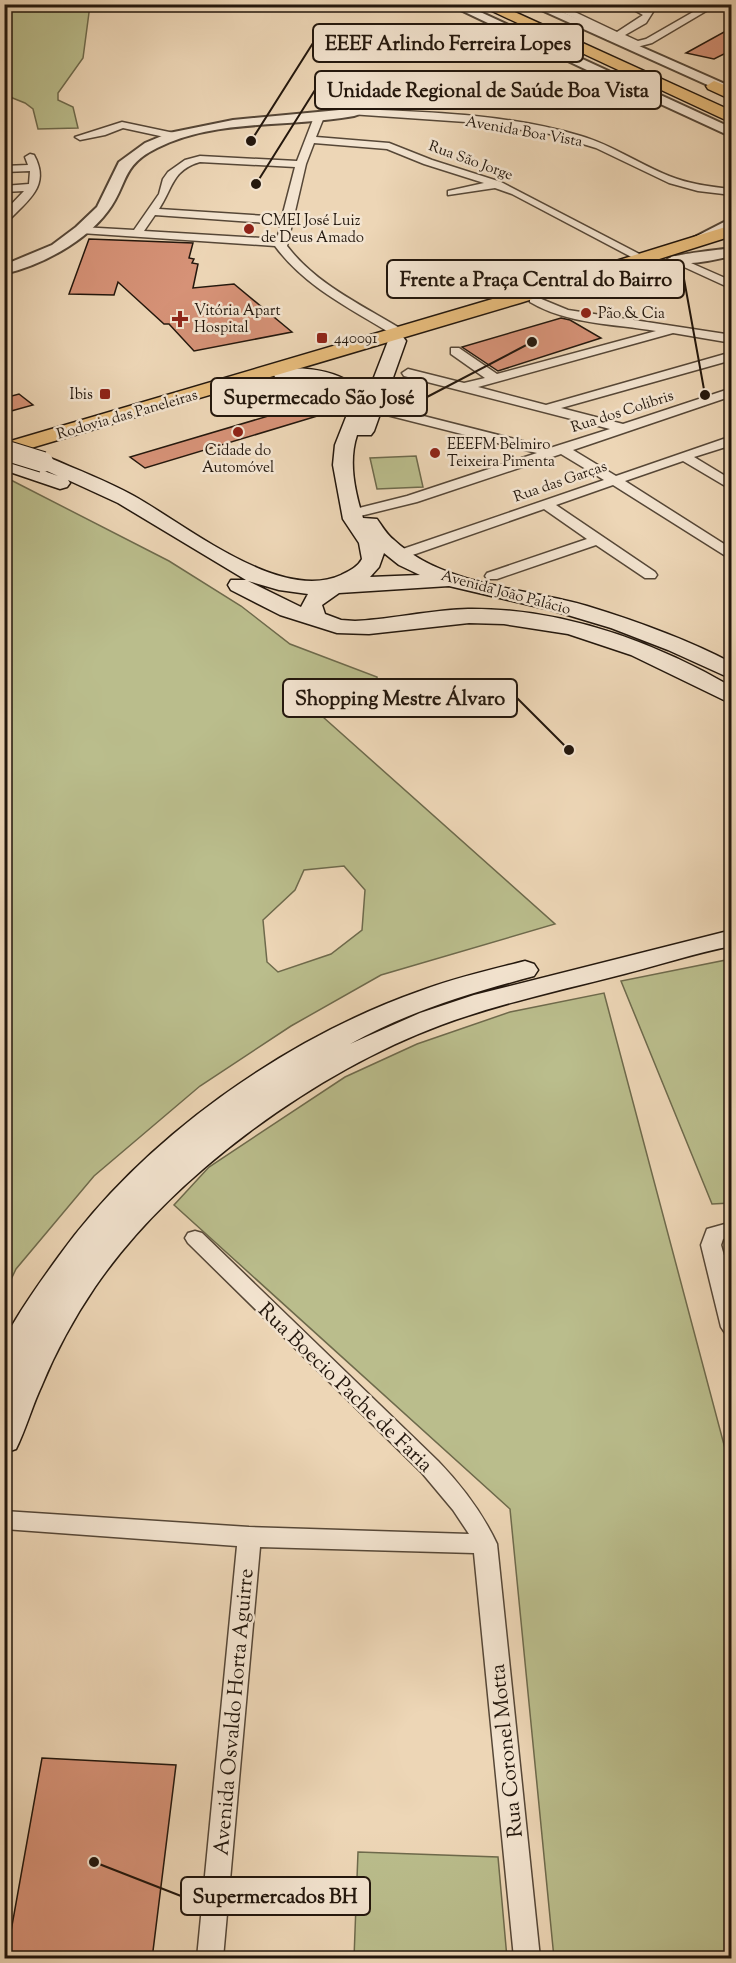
<svg xmlns="http://www.w3.org/2000/svg" width="736" height="1963" font-family="'Sorts Mill Goudy',serif">
<style>
.green{fill:#babd8c;stroke:#6e6a4c;stroke-width:1.5;fill-rule:evenodd}
.building{fill:#d69277;stroke:#23170d;stroke-width:1.5}
.lines{fill:none;stroke-linecap:round;stroke-linejoin:round}
.minor-casing{stroke:#564737;stroke-width:3}
.tertiary-casing{stroke:#564737;stroke-width:4}
.secondary-casing{stroke:#23170d;stroke-width:3}
.primary-casing{stroke:#23170d;stroke-width:3}
.minor{fill:#f3e4d0;fill-rule:evenodd}
.tertiary{fill:#f3e4d0;fill-rule:evenodd}
.secondary{fill:#f3e4d0;fill-rule:evenodd}
.primary{fill:#e6bb7b;fill-rule:evenodd}
.secondary-bridge-casing{stroke:#23170d;stroke-width:22;stroke-linecap:butt}
.secondary-bridge{stroke:#f3e4d0;stroke-width:20}
.poi-dot{fill:#8f2418;stroke:#f3e4d0;stroke-width:2}
.labels{text-anchor:middle;stroke-width:5;stroke-linejoin:round;paint-order:stroke}
.far-street-label{font-size:15px;fill:#23170d;stroke:#f3e4d0}
.far-poi-label{font-size:15px;fill:#23170d;stroke:#f3e4d0;text-anchor:start}
.near-street-label{font-size:21px;fill:#23170d;stroke:#f3e4d0}
.leader{fill:none;stroke:#23170d;stroke-width:2}
.callout-dot{fill:#23170d;stroke:#f3e4d0;stroke-width:2}
.callout{fill:#f3e4d0;stroke:#23170d;stroke-width:2}
.callout-label{font-size:20px;text-anchor:middle;font-weight:bold;fill:#23170d}
</style>
<rect width="100%" height="100%" fill="#edd6b6"/>
<filter id="stains"><feTurbulence type="fractalNoise" baseFrequency=".00333" numOctaves="4"/><feColorMatrix values="0 0 0 0 .2 0 0 0 0 .09 0 0 0 0 .02 0 0 0 .5 -.17"/></filter>
<radialGradient id="worn" r=".72"><stop offset=".6" stop-color="#630" stop-opacity="0"/><stop offset="1" stop-color="#630" stop-opacity=".3"/></radialGradient>
<g class="green">
<polygon points="4,5 90,5 83,58 58,93 58,100 73,107 78,128 38,129 33,109 25,103 5,95"/>
<polygon points="416,456 423,487 377,489 370,458"/>
<path d="M5 477 169 561 241 606 290 644 377 677V693L323 717 555 924 381 975 291 1026 200 1086 94 1176 16 1269 5 1292ZM344 866 365 890 362 930 331 954 278 972 267 962 263 920 295 890 304 870Z"/>
<polygon points="731,959 731,1203 712,1204 621,981"/>
<polygon points="604,993 731,1471 731,1958 554,1958 510,1509 174,1205 209,1167 345,1077 417,1044 510,1012"/>
<polygon points="358,1852 498,1857 507,1958 354,1958"/>
</g>
<g class="building">
<polygon points="724,32 732,33 732,50 714,59 686,53"/>
<polygon points="89,239 193,243 189,258 194,259 192,263 198,264 193,288 234,284 292,332 194,351 169,324 164,324 118,282 114,295 69,294"/>
<polygon points="561,318 570,320 601,338 498,371 462,347"/>
<polygon points="19,394 33,405 4,413 4,398"/>
<polygon points="339,395 345,403 344,408 145,468 130,457"/>
<polygon points="42,1758 176,1765 152,1959 6,1959"/>
</g>
<g class="lines">
<defs>
<g id="minor">
<polygon points="545,4 558,4 617,32 643,15 623,4 636,4 647,10 649,4 658,4 646,23 625,35 638,41 646,39 707,4 718,4 652,43 637,47 617,39 608,40 606,38 610,35"/>
<path d="M354 109C430 112 508 114 581 136 612 145 639 164 669 176 689 184 710 187 732 189V195L698 191 669 183 596 148 550 134 466 122 350 114V110Z"/>
<path d="M319 114 324 117 316 137 389 143 432 160 501 182 649 259 647 261H639L512 194 495 188 448 195V191L484 183 424 164 387 149 314 143 306 164 287 246C317 285 362 305 403 330V336H395C352 309 306 288 275 246L81 233 75 230 81 227 134 230 159 194 163 179 168 172 185 160 200 156 297 161 314 117ZM200 162 295 167 282 217 159 209C173 188 172 170 200 162ZM155 215 281 224 277 239 144 231Z"/>
<polygon points="122,122 174,133 179,136 174,139 123,128 105,135 80,140 75,137"/>
<path d="M30 154 34 155C51 186 28 200 8 221L4 222V212L24 191 4 192V186L29 184 30 171 4 172V166L28 165 25 157Z"/>
<polygon points="675,256 732,281 732,289 671,261 671,257"/>
<path d="M534 296 568 310 732 335V343L673 333 478 387 546 405 732 352V360L561 408 623 424 732 388V396L573 450 616 476 732 436V445L694 457 732 480V490L683 461 625 481 732 549V560L613 485 556 505 655 572 657 575 655 578H645L596 545 497 579H487L485 576 487 573 587 539 544 509 404 558H394L392 555 394 552 604 480 561 454 417 502 352 518 347 517 345 514 347 511 407 496 537 453 379 413 378 410 379 407 384 406 550 448 610 429 404 376 402 373 408 369 464 383 485 378 451 354V348H459L497 374 656 331C615 324 566 324 530 302V298Z"/>
<polygon points="732,1222 732,1236 723,1239 721,1245 732,1284 732,1335 725,1333 721,1327 701,1245 707,1229"/>
<path d="M195 1231 202 1233 438 1461C462 1486 482 1512 497 1544L540 1958H514L474 1553 260 1547 223 1958H197L237 1546 4 1529V1511L249 1527 469 1534 453 1510 422 1473 188 1243 185 1238 188 1233Z"/>
</g>
<g id="tertiary">
<path d="M448 4H463L732 128V137L628 89 531 80 406 83C401 84 394 85 389 87 376 94 368 113 354 116 289 128 217 118 157 148 120 166 128 185 108 211 85 242 42 265 4 274V265L52 245 76 227 97 207 119 162 145 143 169 133 233 120 350 109 380 82 406 75 531 72 608 80Z"/>
<polygon points="528,4 544,4 732,87 732,96"/>
<polygon points="732,218 732,228 695,246 690,247 683,243"/>
<path d="M732 248V256C717 259 679 269 668 259 673 254 720 250 732 248Z"/>
</g>
<g id="secondary">
<path d="M397 336 403 337 406 341 374 431 371 435H357C348 462 355 492 363 518L377 519C382 526 387 535 394 540 444 586 524 588 587 606 636 621 686 639 732 663V679L668 650 611 628 551 610 449 586 339 593 322 605 325 614 341 620 355 621C393 619 430 610 468 609 562 608 652 641 732 687V704L631 655 568 634 504 624 469 623 369 634 337 633 280 615 231 590 228 585 231 580H246L118 503 68 480 70 483 67 487 60 489 4 470V457L58 476 36 466 33 462 36 458H50C78 470 107 481 134 496 186 525 280 603 341 575 349 571 358 567 362 559L359 543 343 519 333 465 335 445 350 407C340 376 302 385 276 379L274 375 276 371C304 364 351 372 366 398L388 341 391 337ZM384 553 399 565 420 575 370 577 379 567ZM248 581 279 590 308 594 301 607Z"/>
<path d="M732 930V946C695 953 660 965 624 974 562 990 501 1003 441 1025 315 1072 171 1176 95 1287 74 1318 56 1351 42 1385 32 1406 26 1429 16 1449L4 1453V1396L12 1378 4 1380C4 1368 2 1352 4 1339 6 1334 11 1328 13 1324 27 1300 43 1278 59 1256 144 1138 284 1039 420 991 454 978 490 970 525 961L534 964 538 970 534 976C471 993 409 1011 350 1044L420 1013 474 995Z"/>
</g>
<g id="primary">
<polygon points="477,4 497,4 732,111 732,123"/>
<polygon points="714,81 732,88 732,100 708,89 706,86"/>
<polygon points="732,225 732,236 520,303 4,456 4,443 506,295"/>
</g>
</defs>
<use href="#minor" class="minor-casing"/>
<use href="#tertiary" class="tertiary-casing"/>
<use href="#secondary" class="secondary-casing"/>
<use href="#primary" class="primary-casing"/>
<use href="#minor" class="minor"/>
<use href="#tertiary" class="tertiary"/>
<use href="#secondary" class="secondary"/>
<use href="#primary" class="primary"/>
<defs>
<polyline id="secondary-bridge" points="4,450 43,462"/>
</defs>
<use href="#secondary-bridge" class="secondary-bridge-casing"/>
<use href="#secondary-bridge" class="secondary-bridge"/>
</g>
<g class="poi-dot">
<circle cx="249" cy="229" r="6"/>
<circle cx="586" cy="313" r="6"/>
<path d="M177 310h6v6h6v6h-6v6h-6v-6h-6v-6h6z"/>
<rect x="316" y="332" width="12" height="12" rx="3"/>
<rect x="99" y="388" width="12" height="12" rx="3"/>
<circle cx="238" cy="432" r="6"/>
<circle cx="435" cy="453" r="6"/>
</g>
<g class="labels">
<g class="far-street-label">
<text transform="translate(524 131) rotate(10)" y="5">Avenida Boa Vista</text>
<text transform="translate(471 160) rotate(20)" y="5">Rua São Jorge</text>
<text transform="translate(622 411) rotate(-18)" y="5">Rua dos Colibris</text>
<text transform="translate(127 414) rotate(-16)" y="5">Rodovia das Paneleiras</text>
<text transform="translate(560 481) rotate(-19)" y="5">Rua das Garças</text>
<text transform="translate(506 592) rotate(15)" y="5">Avenida João Palácio</text>
</g>
<g class="far-poi-label">
<text x="261" y="225">CMEI José Luiz<tspan x="261" dy="17">de Deus Amado</tspan></text>
<text x="194" y="315">Vitória Apart<tspan x="194" dy="17">Hospital</tspan></text>
<text x="598" y="318">Pão &amp; Cia</text>
<text x="334" y="343">440091</text>
<text x="93" y="399" text-anchor="end">Ibis</text>
<text x="447" y="449">EEEFM Belmiro<tspan x="447" dy="17">Teixeira Pimenta</tspan></text>
<text x="238" y="455" text-anchor="middle">Cidade do<tspan x="238" dy="17">Automóvel</tspan></text>
</g>
<g class="near-street-label">
<text transform="translate(346 1387) rotate(44)" y="7">Rua Boecio Pache de Faria</text>
<text transform="translate(233 1712) rotate(-85)" y="7">Avenida Osvaldo Horta Aguirre</text>
<text transform="translate(506 1751) rotate(-96)" y="7">Rua Coronel Motta</text>
</g>
</g>
<path class="leader" d="M251 141L313 43M256 184L315 90M705 395L684 279M532 342L427 397M569 750L517 698M94 1862L181 1896"/>
<g class="callout-dot">
<circle cx="251" cy="141" r="6"/>
<circle cx="256" cy="184" r="6"/>
<circle cx="705" cy="395" r="6"/>
<circle cx="532" cy="342" r="6"/>
<circle cx="569" cy="750" r="6"/>
<circle cx="94" cy="1862" r="6"/>
</g>
<g class="callout">
<rect x="313" y="24" width="270" height="38" rx="6"/>
<rect x="315" y="71" width="346" height="38" rx="6"/>
<rect x="387" y="260" width="297" height="38" rx="6"/>
<rect x="211" y="378" width="216" height="38" rx="6"/>
<rect x="283" y="679" width="234" height="38" rx="6"/>
<rect x="181" y="1877" width="189" height="38" rx="6"/>
</g>
<g class="callout-label">
<text x="448" y="50">EEEF Arlindo Ferreira Lopes</text>
<text x="488" y="97">Unidade Regional de Saúde Boa Vista</text>
<text x="536" y="286">Frente a Praça Central do Bairro</text>
<text x="319" y="404">Supermecado São José</text>
<text x="400" y="705">Shopping Mestre Álvaro</text>
<text x="275" y="1903">Supermercados BH</text>
</g>
<rect width="736" height="1963" fill="none" stroke="#edd6b6" stroke-width="24"/>
<rect x="6" y="6" width="724" height="1951" fill="none" stroke="#23170d" stroke-width="3"/>
<rect x="12" y="12" width="712" height="1939" fill="none" stroke="#23170d" stroke-width="1.5"/>
<rect width="100%" height="100%" filter="url(#stains)"/>
<rect width="100%" height="100%" fill="url(#worn)"/>
</svg>
